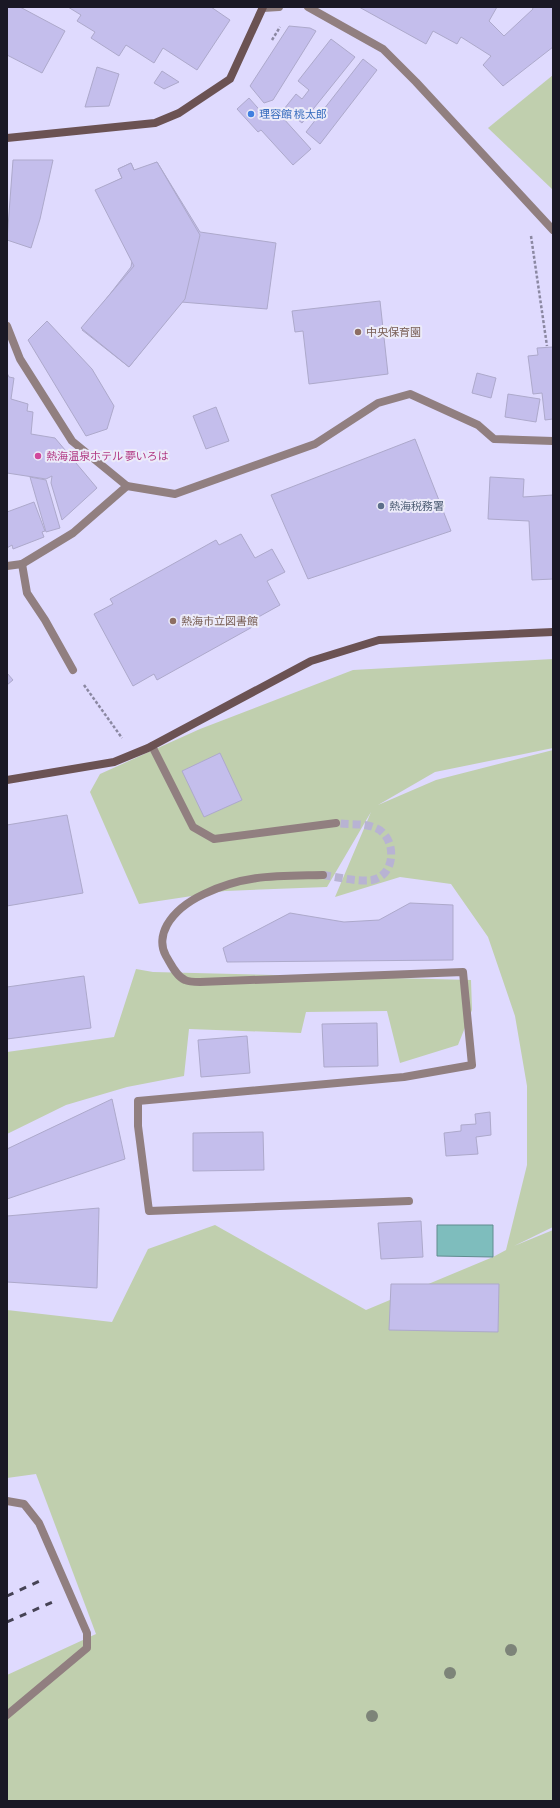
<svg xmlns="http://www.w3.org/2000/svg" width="560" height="1808" font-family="'Sofia Sans Condensed','Noto Sans JP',sans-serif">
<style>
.green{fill:#c0cfae}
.water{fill:#7ebdbd;stroke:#608c8f}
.building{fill:#c4beec;stroke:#ada9cb}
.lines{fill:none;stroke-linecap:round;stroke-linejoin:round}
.street-tunnel{stroke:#b8b3d3;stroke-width:8;stroke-dasharray:8 4;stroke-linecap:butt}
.path{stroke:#8b88a2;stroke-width:2.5;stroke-dasharray:3 2;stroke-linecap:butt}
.lane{stroke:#917f80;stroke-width:8}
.street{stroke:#917f80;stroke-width:8}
.secondary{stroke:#6b5253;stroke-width:8}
.rail{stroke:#464355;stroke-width:3;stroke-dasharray:7 7;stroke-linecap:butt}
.tree{fill:#7d8479}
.shop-dot{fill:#3f7fe0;stroke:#ecebf9;stroke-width:1.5}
.education-dot{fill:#8d6e63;stroke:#ecebf9;stroke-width:1.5}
.hotel-dot{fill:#d1479c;stroke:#ecebf9;stroke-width:1.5}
.service-dot{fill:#5c6f8a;stroke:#ecebf9;stroke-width:1.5}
.labels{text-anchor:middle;stroke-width:4;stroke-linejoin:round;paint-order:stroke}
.shop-label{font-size:11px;fill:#366cbe;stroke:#ecebf9;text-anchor:start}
.education-label{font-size:11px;fill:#785e54;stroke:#ecebf9;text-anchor:start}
.hotel-label{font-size:11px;fill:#b23c85;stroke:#ecebf9;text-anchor:start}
.service-label{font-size:11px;fill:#4e5e75;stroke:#ecebf9;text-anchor:start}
</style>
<rect width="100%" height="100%" fill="#dfdafe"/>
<g class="green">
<polygon points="553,75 553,190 488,128"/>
<polygon points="553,659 553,748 435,772 378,805 436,780 553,750 553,1227 514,1246 553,1230 553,1801 7,1801 7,1675 96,1634 36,1474 7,1478 7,1310 112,1322 148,1249 215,1225 366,1310 493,1257 506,1250 527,1165 527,1086 515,1016 488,937 451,884 400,877 335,897 371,812 327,887 225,891 139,904 90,792 100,774 200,729 353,670"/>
<polygon points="136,969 153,972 471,980 472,1010 458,1045 400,1063 387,1011 306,1012 301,1033 189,1029 184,1076 127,1087 66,1105 7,1134 7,1052 114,1037"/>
</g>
<polygon class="water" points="437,1225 493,1225 493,1257 437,1256"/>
<g class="building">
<polygon points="7,7 20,7 65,31 42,73 7,55"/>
<polygon points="68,7 211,7 230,20 197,70 163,48 154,63 126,45 119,56 91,38 95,32 77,21 81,15"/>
<polygon points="359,7 497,7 489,21 504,36 533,9 532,7 553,7 553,47 503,86 483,65 491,56 461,37 457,44 433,31 426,44"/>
<polygon points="289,26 310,28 316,31 273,100 264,103 250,86"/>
<polygon points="331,39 355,57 302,123 284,109 296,94 302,99 309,90 298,81"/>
<polygon points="363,59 377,70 320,144 306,132"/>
<polygon points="97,67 119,74 109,106 85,107"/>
<polygon points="162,71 179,82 164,89 154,83"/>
<polygon points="249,98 265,116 274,108 311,149 293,165 261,130 258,132 237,109"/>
<polygon points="13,160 53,160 40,219 31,248 7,240"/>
<polygon points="157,162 200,232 276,243 267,309 181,302 129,367 82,330 131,267 132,261 98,190 122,178 118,169 131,163 135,172"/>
<polygon points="157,162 200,235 185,299 129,367 81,328 134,266 95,190 122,178 118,169 131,163 134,170"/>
<polygon points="380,301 388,374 309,384 303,331 295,332 292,311"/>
<polygon points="47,321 92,369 114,406 107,429 86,436 28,340"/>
<polygon points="553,347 553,419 545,420 542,393 533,394 528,356 538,355 537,348"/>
<polygon points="7,373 9,377 14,378 11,399 28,404 27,411 33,412 31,434 55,438 97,488 62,520 51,483 52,476 46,479 7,473"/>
<polygon points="477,373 496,378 491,398 472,393"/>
<polygon points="508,394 540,399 536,422 505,417"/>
<polygon points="216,407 229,441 206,449 193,416"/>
<polygon points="415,439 451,531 308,579 271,495"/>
<polygon points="30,477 46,480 60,528 46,532"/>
<polygon points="490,477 524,479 523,497 553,495 553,579 532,580 529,521 488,519"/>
<polygon points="34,502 45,531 42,532 44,537 13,549 12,545 7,548 7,512"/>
<polygon points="241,534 255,558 272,549 285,572 267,581 280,605 253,620 256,625 157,680 154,674 133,686 94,614 113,604 110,599 216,540 219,545"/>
<polygon points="7,673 13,680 7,685"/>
<polygon points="220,753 242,800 204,817 182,771"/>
<polygon points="67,815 83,893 7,906 7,825"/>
<polygon points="410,903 453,905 453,960 227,962 223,948 290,913 344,922 379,920"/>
<polygon points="84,976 91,1028 7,1039 7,987"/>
<polygon points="377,1023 378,1066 324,1067 322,1024"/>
<polygon points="247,1036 250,1073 201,1077 198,1040"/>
<polygon points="112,1099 125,1159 7,1199 7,1149"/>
<polygon points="490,1112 491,1135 476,1137 478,1154 446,1156 444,1133 461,1131 461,1125 476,1124 475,1114"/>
<polygon points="263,1132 264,1170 193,1171 193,1133"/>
<polygon points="99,1208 97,1288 7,1282 7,1216"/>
<polygon points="421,1221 423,1257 381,1259 378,1223"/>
<polygon points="391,1284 499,1284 498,1332 389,1330"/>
</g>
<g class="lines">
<path class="street-tunnel" d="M323 875C337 877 358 882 372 880 398 875 397 834 373 827 362 823 348 825 336 823"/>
<g class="path">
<polyline points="272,40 280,27"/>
<polyline points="531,236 547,346"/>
<polyline points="84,685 122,738"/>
</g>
<g class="lane">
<polyline points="127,486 175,494 315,444 378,403 410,394 478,425 494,439 553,441"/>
<polyline points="7,1501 24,1504 39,1523 87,1633 87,1648 7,1715"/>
</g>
<g class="street">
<polyline points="308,7 383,49 416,82 553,230"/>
<polyline points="263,8 279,7"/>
<polyline points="7,326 20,359 72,441 127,486 73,533 22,564 7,566"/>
<polyline points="22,564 27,593 45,620 73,670"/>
<polyline points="152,746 193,827 214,839 336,823"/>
<path d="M323 875C278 876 245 874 204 894 189 901 175 911 167 925 162 934 160 946 166 956 171 964 176 976 185 980 189 982 195 982 200 982L463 972 472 1065 404 1077 138 1101V1126L149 1211 409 1201"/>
</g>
<g class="secondary">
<polyline points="7,138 155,123 179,113 230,79 263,7"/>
<polyline points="7,780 114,762 148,748 311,661 379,640 553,632"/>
</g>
<g class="rail">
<polyline points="7,1596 44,1579"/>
<polyline points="7,1622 55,1601"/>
</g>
</g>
<g class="tree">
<circle cx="511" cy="1650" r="6"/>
<circle cx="450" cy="1673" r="6"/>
<circle cx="372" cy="1716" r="6"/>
</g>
<circle class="shop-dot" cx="251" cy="114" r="4"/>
<g class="education-dot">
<circle cx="358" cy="332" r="4"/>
<circle cx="173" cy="621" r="4"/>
</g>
<circle class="hotel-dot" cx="38" cy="456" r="4"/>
<circle class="service-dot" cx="381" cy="506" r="4"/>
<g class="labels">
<g class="shop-label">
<text x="259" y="118">理容館 桃太郎</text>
</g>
<g class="education-label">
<text x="366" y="336">中央保育園</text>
<text x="181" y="625">熱海市立図書館</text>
</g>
<g class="hotel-label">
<text x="46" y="460">熱海温泉ホテル 夢いろは</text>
</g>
<g class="service-label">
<text x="389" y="510">熱海税務署</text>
</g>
</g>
<rect width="560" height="1808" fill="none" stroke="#1a1825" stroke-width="16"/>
</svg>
